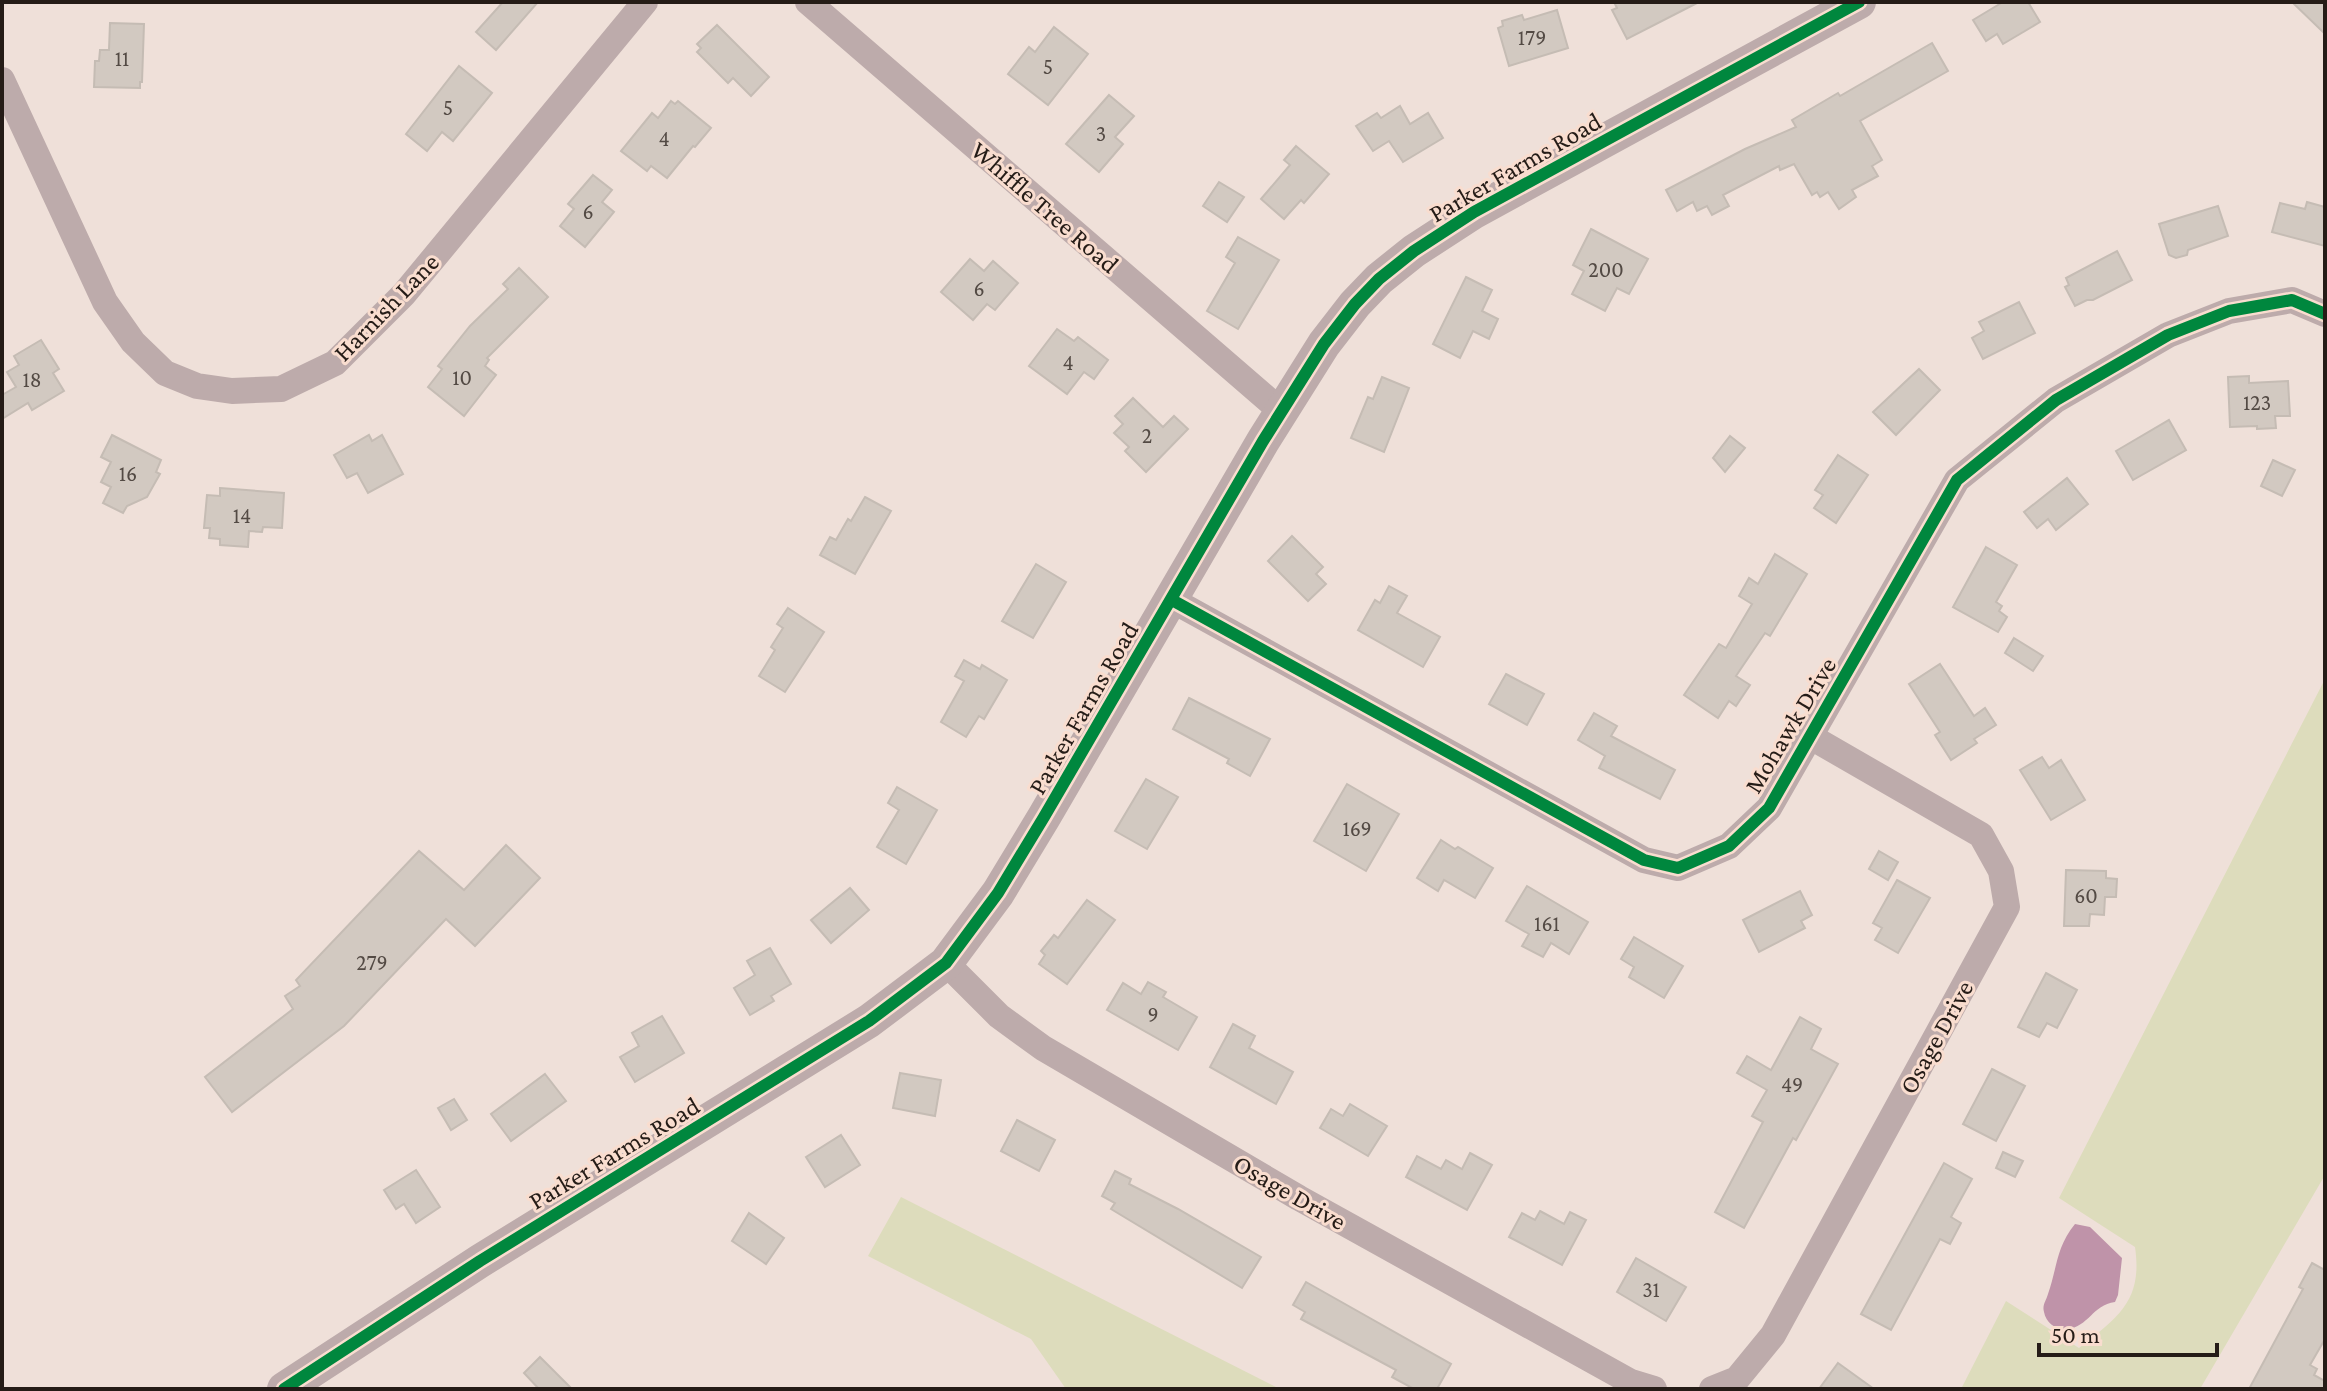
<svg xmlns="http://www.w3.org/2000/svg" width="2327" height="1391" font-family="'Crimson Pro',serif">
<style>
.green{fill:#dddcbc}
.water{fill:#bf93a9}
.building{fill:#d2c9c1;stroke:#c5bcb4;stroke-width:2}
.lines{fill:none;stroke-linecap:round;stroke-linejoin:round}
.minor{stroke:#bdabab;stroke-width:26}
.tertiary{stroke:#bdabab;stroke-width:34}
.cycleway-casing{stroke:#f9ddcf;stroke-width:17}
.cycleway{stroke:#00873e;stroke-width:12}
.labels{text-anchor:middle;stroke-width:6;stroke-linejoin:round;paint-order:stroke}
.number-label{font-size:22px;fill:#534a44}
.street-label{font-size:26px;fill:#251c17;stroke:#f9ddcf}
</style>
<rect width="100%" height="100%" fill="#efe0d9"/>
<g class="green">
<path d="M2325 679V1175L2200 1389H1961L2006 1301 2079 1348C2118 1317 2143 1301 2135 1247L2059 1198Z"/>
<polygon points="901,1197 1280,1389 1066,1389 1031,1339 868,1256"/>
</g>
<path class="water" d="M2075 1224 2090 1227 2122 1258 2118 1295 2115 1302C2092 1305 2089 1327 2067 1329 2056 1330 2046 1323 2044 1312 2042 1305 2046 1301 2048 1294 2057 1269 2056 1247 2075 1224Z"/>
<g class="building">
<polygon points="503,2 538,2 496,50 476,32"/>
<polygon points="1614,2 1699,2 1627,39 1612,10 1617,8"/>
<polygon points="2003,2 2028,2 2040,22 2003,44 1997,34 1986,41 1973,20"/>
<polygon points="2292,2 2325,2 2325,34"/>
<polygon points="1557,10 1568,48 1509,66 1498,28 1503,26 1502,21 1522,15 1524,20"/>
<polygon points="110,23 144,24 142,82 140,82 140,88 94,87 95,61 99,61 100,50 109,50"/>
<polygon points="717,25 769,77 751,96 733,78 728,83 697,52 701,48 697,44"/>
<polygon points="1054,27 1088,54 1048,105 1008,74 1029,47 1035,52"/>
<polygon points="1932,43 1948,71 1860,121 1882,160 1872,166 1878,176 1852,190 1856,197 1839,209 1828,192 1820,197 1817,192 1812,195 1794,164 1780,170 1779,166 1723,195 1729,206 1712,215 1707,206 1697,211 1693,202 1677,211 1666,190 1745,149 1796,127 1792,120 1838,93 1840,96"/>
<polygon points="459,66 492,93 453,141 442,132 427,151 406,134"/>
<polygon points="1109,95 1134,116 1115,137 1123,144 1099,172 1066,144"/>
<polygon points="671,101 675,104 678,101 711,128 695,147 693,146 667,178 651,166 647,171 621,151 652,113 658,118"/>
<polygon points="1400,106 1410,124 1428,113 1443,138 1403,162 1389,141 1373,151 1356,126 1377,113 1381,118"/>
<polygon points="1296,146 1329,174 1304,203 1301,200 1284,219 1261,199 1290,165 1284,160"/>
<polygon points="593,175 612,190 602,202 614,212 585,247 560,226 574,209 568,204"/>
<polygon points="1219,182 1244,197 1227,222 1203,206"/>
<polygon points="2307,202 2325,207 2325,246 2272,232 2280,203 2305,209"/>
<polygon points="2218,206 2228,236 2188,250 2187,255 2176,258 2169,255 2159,224"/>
<polygon points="1591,229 1648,259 1629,294 1617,288 1605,311 1572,294 1584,271 1573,265"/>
<polygon points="1238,237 1279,260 1238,329 1207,311 1235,263 1226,257"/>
<polygon points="2117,251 2132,280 2093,300 2087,300 2075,306 2065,287 2069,285 2066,278"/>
<polygon points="970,259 984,271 993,261 1018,283 995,310 987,304 973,320 941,292"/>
<polygon points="519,268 548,297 487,358 489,360 485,366 496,375 464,416 428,387 442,369 438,366 470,326 508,289 503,284"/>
<polygon points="1466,277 1492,290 1482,311 1498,319 1489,339 1473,331 1460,358 1433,344"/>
<polygon points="2019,302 2035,333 1983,359 1972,338 1984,331 1979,322"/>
<polygon points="1057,329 1074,341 1078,337 1108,360 1094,379 1084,372 1067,394 1029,366"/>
<polygon points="41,340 59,369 53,373 64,391 32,410 28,403 2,419 2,395 16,387 7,372 19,365 14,356"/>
<polygon points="1919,369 1940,390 1896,435 1873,412"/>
<polygon points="2249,376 2249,383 2288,381 2290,416 2275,416 2276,428 2257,429 2257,426 2230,427 2228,377"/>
<polygon points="1382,377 1409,388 1384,452 1351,438 1368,397 1373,399"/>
<polygon points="1133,398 1163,427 1174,416 1188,429 1146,472 1125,451 1129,447 1114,433 1123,424 1115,416"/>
<polygon points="2169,420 2186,450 2133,480 2116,451"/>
<polygon points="112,435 161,460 156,472 160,474 147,497 127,506 123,513 103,503 111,487 101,482 111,462 101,457"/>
<polygon points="369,435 372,441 382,435 403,474 368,493 357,473 347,478 334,455"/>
<polygon points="1730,436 1745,448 1725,472 1713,458"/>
<polygon points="1838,455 1868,475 1836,523 1814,508 1823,495 1815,490"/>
<polygon points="2273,460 2295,470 2282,496 2261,486"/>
<polygon points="2067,478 2088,504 2056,530 2048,519 2037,528 2024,512"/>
<polygon points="220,488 284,493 282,528 263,527 262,532 249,531 248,547 220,545 220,539 209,538 210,528 204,528 207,495 220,496"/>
<polygon points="865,497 891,511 855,574 820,555 830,537 836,540 848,519 851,521"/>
<polygon points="1292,536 1323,567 1316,574 1326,584 1308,601 1268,561"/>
<polygon points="1986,547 2017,565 1996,602 2002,606 1999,611 2007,617 1998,632 1953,607"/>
<polygon points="1775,554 1807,574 1770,636 1765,633 1736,676 1750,685 1736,706 1729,701 1718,718 1684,695 1719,644 1726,648 1752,604 1739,596 1749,578 1758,584"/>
<polygon points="1036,564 1066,582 1033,638 1002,621"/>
<polygon points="1389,586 1407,596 1397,613 1440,637 1423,667 1358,630 1375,600 1380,603"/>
<polygon points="788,608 824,632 785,692 759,676 775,650 771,647 783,628 777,624"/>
<polygon points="2014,638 2043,656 2033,671 2005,653"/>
<polygon points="964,660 980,669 982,665 1007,680 984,719 979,716 966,737 941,722 964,681 955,676"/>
<polygon points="1940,664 1974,716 1985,708 1996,725 1974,739 1977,743 1951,760 1935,735 1940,732 1909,684"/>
<polygon points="1506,674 1544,694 1527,725 1489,704"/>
<polygon points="1189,698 1270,739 1250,776 1227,763 1229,759 1173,729"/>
<polygon points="1594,713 1617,726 1611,736 1675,770 1660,799 1599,768 1605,756 1578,740"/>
<polygon points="2042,757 2049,768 2061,760 2085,800 2051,820 2020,770"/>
<polygon points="1146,779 1178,797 1147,849 1115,831"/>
<polygon points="1347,784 1399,814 1366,871 1314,841"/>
<polygon points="897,787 937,810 906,864 877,847 899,810 888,803"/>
<polygon points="1441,840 1455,849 1458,847 1493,868 1475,898 1444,880 1438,891 1417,878"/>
<polygon points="506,845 540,878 475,946 446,919 344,1026 232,1112 205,1077 293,1009 285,996 300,986 296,980 419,851 464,890"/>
<polygon points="1879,851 1898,862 1888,880 1869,869"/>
<polygon points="2066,870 2106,871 2106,878 2117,879 2116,897 2105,897 2104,915 2090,914 2089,926 2064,926"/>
<polygon points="1897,880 1930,898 1898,953 1875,940 1882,928 1873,923"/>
<polygon points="1527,886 1588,922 1569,954 1551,943 1543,957 1522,946 1529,934 1506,921"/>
<polygon points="850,888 869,910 831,943 811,920"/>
<polygon points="1800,891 1812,915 1801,921 1805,928 1759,952 1743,920"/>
<polygon points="1087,900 1115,920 1067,984 1039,964 1045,955 1041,951 1054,935 1058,938"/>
<polygon points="1634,937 1683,966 1664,998 1629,977 1634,967 1621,959"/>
<polygon points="770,948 791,984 771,996 774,1001 750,1015 734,988 755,975 747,961"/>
<polygon points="2046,973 2077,990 2057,1028 2047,1023 2039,1037 2018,1027"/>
<polygon points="1148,982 1166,992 1163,997 1197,1017 1178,1050 1107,1010 1123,983 1141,994"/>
<polygon points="662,1016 684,1053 635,1082 620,1057 639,1046 632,1033"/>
<polygon points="1800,1017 1821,1029 1811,1049 1838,1064 1796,1140 1793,1138 1744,1228 1715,1212 1763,1122 1752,1116 1767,1090 1737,1073 1747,1056 1771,1070"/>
<polygon points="1233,1024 1255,1036 1249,1048 1293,1072 1276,1104 1210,1067"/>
<polygon points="1992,1069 2025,1086 1996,1141 1963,1124"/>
<polygon points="900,1073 941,1080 935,1116 893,1108"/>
<polygon points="545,1074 566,1101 511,1141 491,1114"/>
<polygon points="454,1099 467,1120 451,1130 438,1108"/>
<polygon points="1350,1104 1387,1126 1368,1156 1320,1128 1331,1109 1343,1116"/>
<polygon points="1017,1120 1055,1140 1039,1171 1001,1151"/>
<polygon points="841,1135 860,1165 825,1187 806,1157"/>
<polygon points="2003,1152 2023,1161 2015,1177 1996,1168"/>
<polygon points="1470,1153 1492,1165 1467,1210 1406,1177 1417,1156 1441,1169 1446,1160 1462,1169"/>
<polygon points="1944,1163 1972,1179 1951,1217 1961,1223 1950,1244 1940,1239 1891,1330 1861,1314"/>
<polygon points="416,1170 440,1207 416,1223 404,1204 396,1209 384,1190"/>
<polygon points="1115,1171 1131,1179 1129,1184 1178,1209 1261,1257 1242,1288 1111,1209 1115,1203 1102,1196"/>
<polygon points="1540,1211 1564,1224 1570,1212 1586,1220 1562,1265 1509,1237 1522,1213 1535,1220"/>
<polygon points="749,1213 784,1238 766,1264 732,1241"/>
<polygon points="1636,1258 1686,1287 1666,1321 1617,1292"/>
<polygon points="2312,1263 2325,1270 2325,1339 2310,1365 2317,1369 2314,1375 2325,1381 2325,1389 2249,1389 2303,1289 2299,1287"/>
<polygon points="1306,1282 1451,1364 1437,1389 1414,1389 1392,1377 1396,1370 1301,1319 1305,1312 1293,1305"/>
<polygon points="540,1357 572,1389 539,1389 524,1373"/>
<polygon points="1838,1363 1874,1389 1819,1389"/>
</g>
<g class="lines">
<g class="minor">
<polyline points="808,2 1281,411"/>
<polyline points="2,80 105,302 133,342 165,373 197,386 232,391 281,389 335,363 404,294 645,2"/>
<polyline points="1172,600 1644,860 1678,868 1729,846 1769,808 1957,480 2056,400 2168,335 2229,311 2292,300 2325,314"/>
<polyline points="946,963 999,1016 1043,1048 1299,1198 1631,1382 1654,1389"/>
<polyline points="1712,1389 1737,1379 1773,1335 2007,907 2001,871 1981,835 1811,737"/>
</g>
<polyline class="tertiary" points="284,1389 480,1261 869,1021 946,963 998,893 1044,817 1263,441 1324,344 1355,304 1379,279 1414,251 1474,212 1859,2"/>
<defs>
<g id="cycleway">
<polyline points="1172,600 1644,860 1678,868 1729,846 1769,808 1957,480 2056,400 2168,335 2229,311 2292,300 2325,314"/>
<polyline points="284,1389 480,1261 869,1021 946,963 998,893 1044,817 1263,441 1324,344 1355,304 1379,279 1414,251 1474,212 1859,2"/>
</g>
</defs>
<use href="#cycleway" class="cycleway-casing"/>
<use href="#cycleway" class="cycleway"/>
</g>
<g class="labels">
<g class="number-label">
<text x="1532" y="45">179</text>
<text x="122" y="66">11</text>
<text x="1048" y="74">5</text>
<text x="448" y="115">5</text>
<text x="1101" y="141">3</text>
<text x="664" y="146">4</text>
<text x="588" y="219">6</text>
<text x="1606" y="277">200</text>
<text x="979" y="296">6</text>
<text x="1068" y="370">4</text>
<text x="462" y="385">10</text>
<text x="32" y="387">18</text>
<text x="2257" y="410">123</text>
<text x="1147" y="443">2</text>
<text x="128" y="481">16</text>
<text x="242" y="523">14</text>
<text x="1357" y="836">169</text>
<text x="2086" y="903">60</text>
<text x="1547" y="931">161</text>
<text x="372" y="970">279</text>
<text x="1153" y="1022">9</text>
<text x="1792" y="1092">49</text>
<text x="1651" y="1297">31</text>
</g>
<g class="street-label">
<text transform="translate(1515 167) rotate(-30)" y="9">Parker Farms Road</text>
<text transform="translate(1045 207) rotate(41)" y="9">Whiffle Tree Road</text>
<text transform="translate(386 307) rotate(-46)" y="9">Harnish Lane</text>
<text transform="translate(1083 708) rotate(-60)" y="9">Parker Farms Road</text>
<text transform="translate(1790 725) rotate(-59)" y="9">Mohawk Drive</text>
<text transform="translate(1936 1037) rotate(-61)" y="9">Osage Drive</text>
<text transform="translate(614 1153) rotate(-31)" y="9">Parker Farms Road</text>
<text transform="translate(1290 1192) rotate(30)" y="9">Osage Drive</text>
</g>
</g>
<rect width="2327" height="1391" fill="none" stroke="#251c17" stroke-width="8"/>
<path d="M2039 1343v12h178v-12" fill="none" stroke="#251c17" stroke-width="4"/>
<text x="2051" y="1343" font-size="24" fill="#251c17" stroke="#f9ddcf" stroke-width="6" paint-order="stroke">50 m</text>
</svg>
